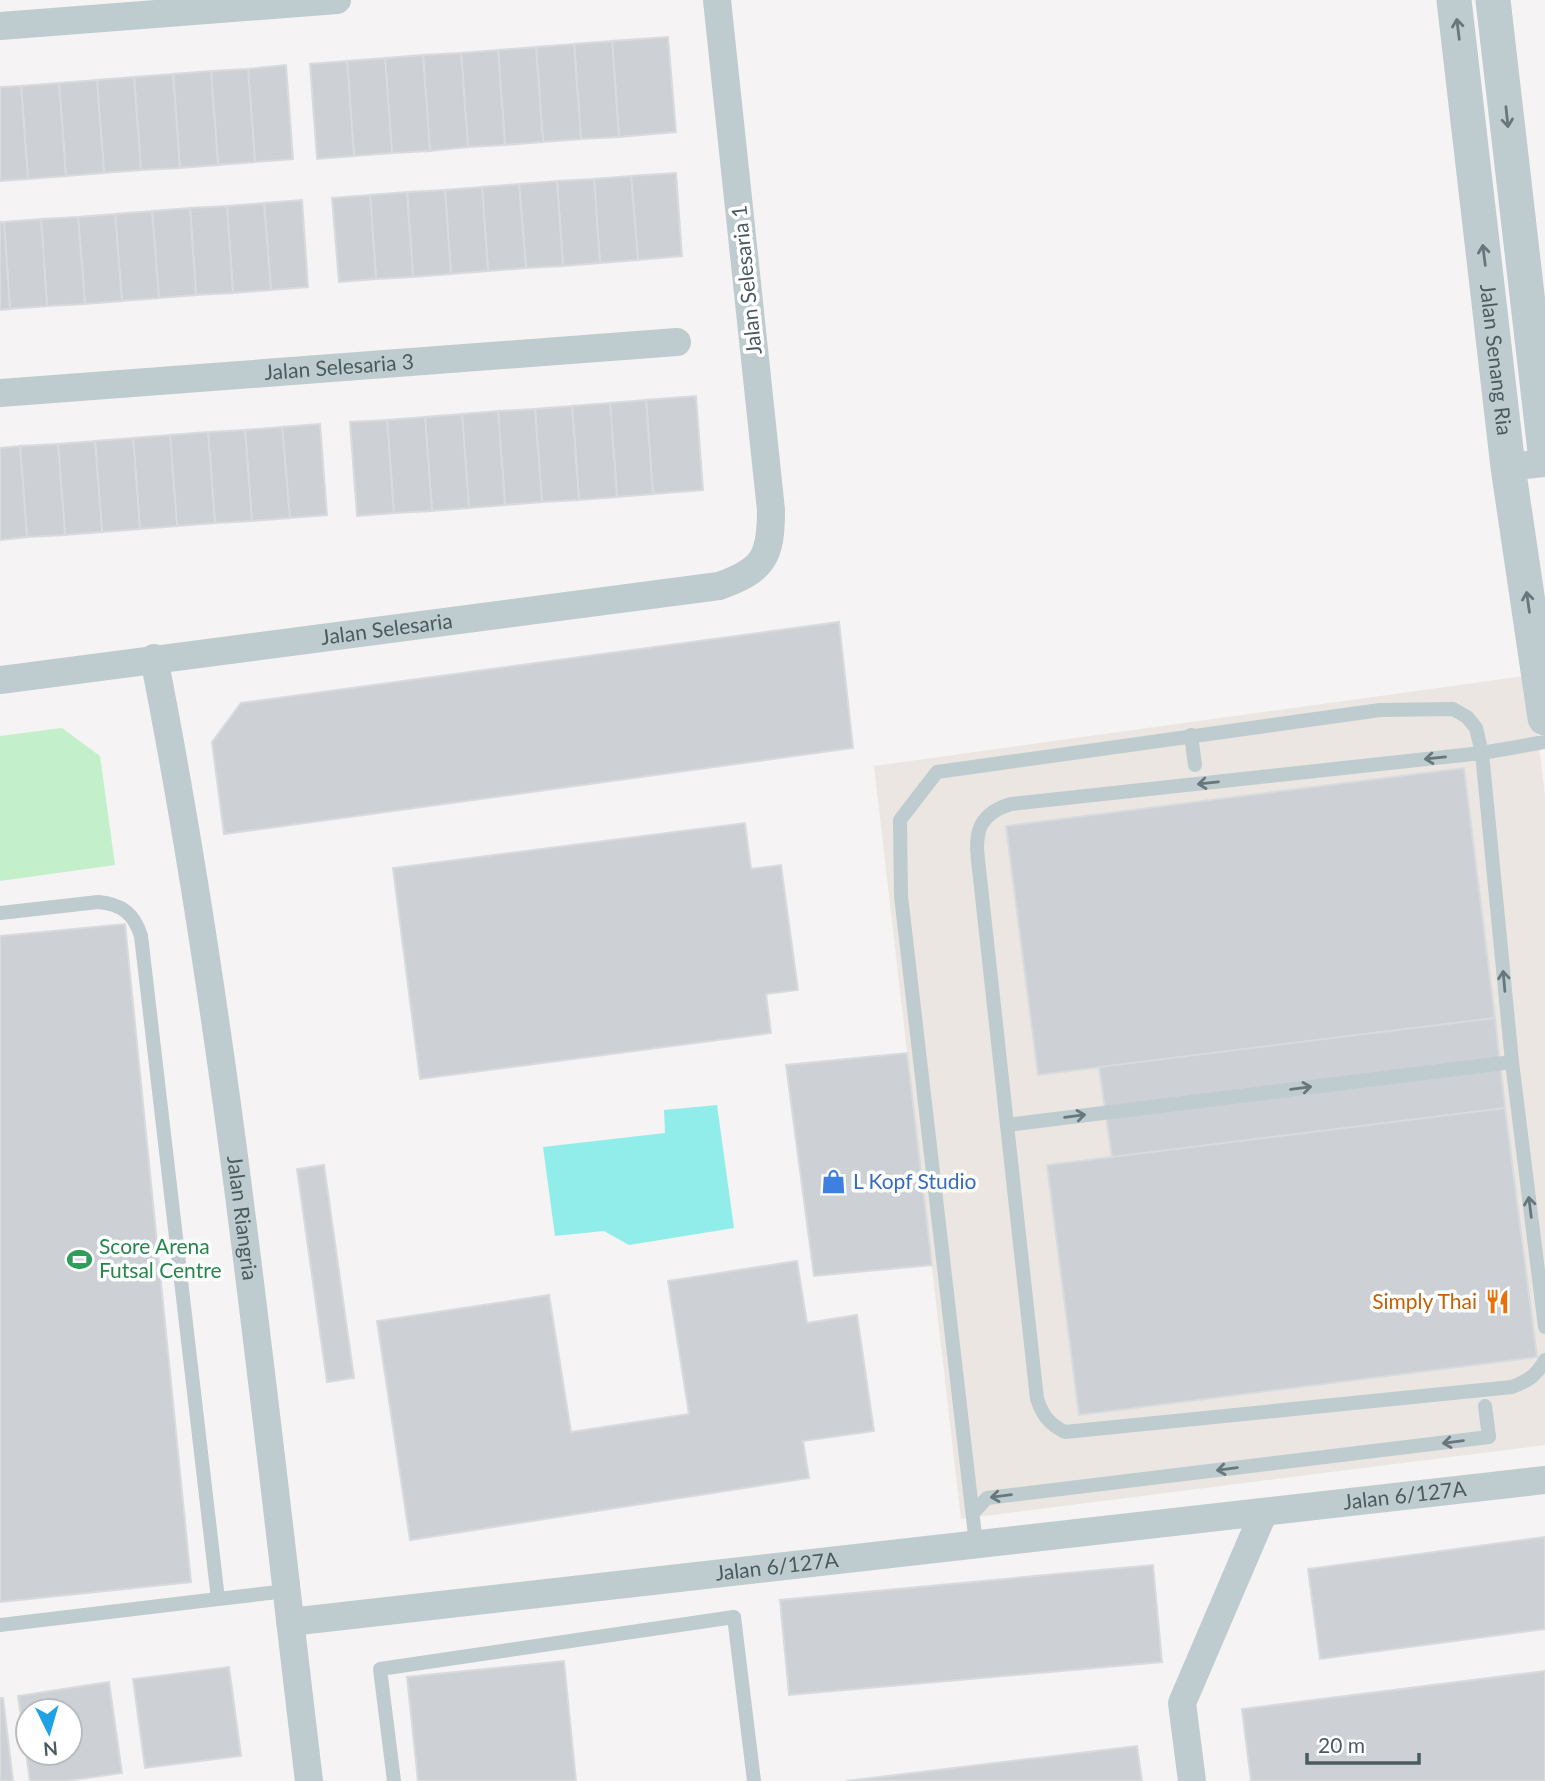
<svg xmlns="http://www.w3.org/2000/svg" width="1545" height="1781" font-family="Lato,sans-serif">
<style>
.commercial{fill:#ebe6e1}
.green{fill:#c3f0ca}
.water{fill:#91edea}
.building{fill:#cdd1d5;stroke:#d7dbde;stroke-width:2;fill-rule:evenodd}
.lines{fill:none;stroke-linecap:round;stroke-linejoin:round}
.service{stroke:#becbcf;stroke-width:14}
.minor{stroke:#becbcf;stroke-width:28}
.tertiary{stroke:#becbcf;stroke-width:35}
.oneway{stroke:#67777c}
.labels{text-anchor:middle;stroke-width:7;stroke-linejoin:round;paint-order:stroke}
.street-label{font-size:21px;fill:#4a5b60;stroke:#fff}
.shop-label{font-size:21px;fill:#366cbe;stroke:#fff;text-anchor:start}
.leisure-label{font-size:21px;fill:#27864d;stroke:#fff;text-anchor:start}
.food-label{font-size:21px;fill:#c56008;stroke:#fff;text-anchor:end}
</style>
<rect width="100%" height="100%" fill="#f5f3f3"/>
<polygon class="commercial" points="1531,675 1545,797 1545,1445 961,1519 874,766"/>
<polygon class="green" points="62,728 100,756 115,865 0,881 0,736"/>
<polygon class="water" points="717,1105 734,1228 629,1245 604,1231 555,1236 543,1147 665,1133 664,1110"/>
<g class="building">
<polygon points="668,37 676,132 619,137 612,41"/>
<polygon points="612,41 619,137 581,139 574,44"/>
<polygon points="574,44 581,139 543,142 536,47"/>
<polygon points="536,47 543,142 505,145 498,50"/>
<polygon points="498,50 505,145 468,147 461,53"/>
<polygon points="461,53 468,147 430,151 423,55"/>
<polygon points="423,55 430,151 392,153 385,58"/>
<polygon points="385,58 392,153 354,156 347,61"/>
<polygon points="347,61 354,156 317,159 310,64"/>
<polygon points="286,65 293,159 255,162 248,69"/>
<polygon points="248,69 255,162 218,165 211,71"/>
<polygon points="211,71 218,165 180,168 173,74"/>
<polygon points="173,74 180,168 141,170 134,77"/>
<polygon points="134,77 141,170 104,173 97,80"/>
<polygon points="97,80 104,173 66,176 59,83"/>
<polygon points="59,83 66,176 28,179 21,86"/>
<polygon points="21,86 28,179 0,181 0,87"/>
<polygon points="676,173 682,256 638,260 631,176"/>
<polygon points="631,176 638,260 600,263 594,179"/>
<polygon points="594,179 600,263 563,266 557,181"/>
<polygon points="557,181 563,266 526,268 519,184"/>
<polygon points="519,184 526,268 488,271 482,187"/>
<polygon points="482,187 488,271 451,274 445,190"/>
<polygon points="445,190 451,274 413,277 407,192"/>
<polygon points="407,192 413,277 376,279 370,195"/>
<polygon points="370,195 376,279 339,282 332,198"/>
<polygon points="302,200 308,287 271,290 264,203"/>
<polygon points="264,203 271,290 233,293 227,206"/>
<polygon points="227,206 233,293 196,295 190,208"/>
<polygon points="190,208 196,295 159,298 152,211"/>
<polygon points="152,211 159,298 122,301 115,214"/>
<polygon points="115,214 122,301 85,304 78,217"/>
<polygon points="78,217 85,304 47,306 41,219"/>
<polygon points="41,219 47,306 10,309 4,222"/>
<polygon points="0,222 4,222 10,309 0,310"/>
<polygon points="696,396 703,490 653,494 646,400"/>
<polygon points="646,400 653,494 617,497 610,403"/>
<polygon points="610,403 617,497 579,500 572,406"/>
<polygon points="572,406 579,500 542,502 535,409"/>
<polygon points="535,409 542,502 505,505 498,411"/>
<polygon points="498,411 505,505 469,508 462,414"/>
<polygon points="462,414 469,508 432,511 425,417"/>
<polygon points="425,417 432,511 394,513 387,420"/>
<polygon points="387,420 394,513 357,516 350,422"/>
<polygon points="320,424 327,515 290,518 282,427"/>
<polygon points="282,427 290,518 252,521 245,430"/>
<polygon points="245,430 252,521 215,523 208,432"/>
<polygon points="208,432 215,523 177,526 170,435"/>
<polygon points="170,435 177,526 140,529 133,438"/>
<polygon points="133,438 140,529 102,532 95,441"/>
<polygon points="95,441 102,532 65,535 58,444"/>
<polygon points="58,444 65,535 27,537 20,446"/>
<polygon points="20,446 27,537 0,540 0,448"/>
<polygon points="839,622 853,748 224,834 212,742 241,703"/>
<polygon points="1464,768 1495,1018 1038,1075 1006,826"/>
<polygon points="745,823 751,869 781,865 798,990 766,994 771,1033 420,1079 393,868"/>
<polygon points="125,924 191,1582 0,1602 0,936"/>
<polygon points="1495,1018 1505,1108 1112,1158 1099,1067"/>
<polygon points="907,1053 932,1265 814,1276 786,1065"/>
<polygon points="1505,1108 1537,1357 1079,1415 1047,1165"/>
<polygon points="324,1165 354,1378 327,1382 297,1169"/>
<polygon points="797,1261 807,1323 857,1315 874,1431 803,1441 809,1478 410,1540 377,1321 549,1295 571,1432 689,1414 668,1281"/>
<polygon points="1545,1537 1545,1629 1320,1659 1308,1569"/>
<polygon points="1153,1565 1162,1662 789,1695 780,1600"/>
<polygon points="564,1661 576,1781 418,1781 407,1677"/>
<polygon points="229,1667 241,1756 145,1768 133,1679"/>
<polygon points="1545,1671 1545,1781 1251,1781 1242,1709"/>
<path d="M109 1682 122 1773 66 1781H30L18 1696ZM28 1711H70V1753H28Z"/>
<polygon points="0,1698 3,1698 13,1781 0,1781"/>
<polygon points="1137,1746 1142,1781 846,1781"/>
</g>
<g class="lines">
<g class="service">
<polyline points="1191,735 1195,765"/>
<path d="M0 913 98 902C121 904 134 913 141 936L218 1599 0 1625"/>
<polyline points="1007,1125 1512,1062"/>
<path d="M1545 1327 1512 1062 1482 753 1011 804C970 816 976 843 980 878L1037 1399C1043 1416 1049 1424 1065 1432L1512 1387C1528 1381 1537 1375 1545 1360"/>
<polyline points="973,1513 987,1498 1489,1437 1485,1406"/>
<polyline points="976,1544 901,896 900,820 937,772 1380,710 1453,709 1467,717 1476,728 1482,753 1545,742"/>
<polyline points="218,1599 287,1591"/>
<polyline points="394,1781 380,1669 734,1617 754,1781"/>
</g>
<g class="minor">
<polyline points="0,26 337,0"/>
<path id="s1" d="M0 393 677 342"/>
<polyline points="1508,467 1545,463"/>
<path id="s2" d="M154 658C227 1029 264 1406 309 1781"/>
<path id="s3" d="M0 680 719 586C764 570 771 557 771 510L717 0"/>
<path id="s4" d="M290 1622 1545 1480"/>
<polyline points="1192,1781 1182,1703 1263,1514"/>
</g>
<g class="tertiary">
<path id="s5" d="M1454 0 1508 467 1545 718"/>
<polyline points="1493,0 1545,451"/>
</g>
</g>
<defs><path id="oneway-shaft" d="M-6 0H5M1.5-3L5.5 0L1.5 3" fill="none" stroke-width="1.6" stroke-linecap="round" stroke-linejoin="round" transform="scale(1.75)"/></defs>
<g class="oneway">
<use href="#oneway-shaft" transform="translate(1458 29) rotate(-97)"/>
<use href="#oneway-shaft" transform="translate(1507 117) rotate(84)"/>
<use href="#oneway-shaft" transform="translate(1484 255) rotate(-97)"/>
<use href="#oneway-shaft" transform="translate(1528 602) rotate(-98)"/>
<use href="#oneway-shaft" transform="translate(1435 758) rotate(174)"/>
<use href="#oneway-shaft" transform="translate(1208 783) rotate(174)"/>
<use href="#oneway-shaft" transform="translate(1504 981) rotate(-95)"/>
<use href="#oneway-shaft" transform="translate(1301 1088) rotate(-7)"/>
<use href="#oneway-shaft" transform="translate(1075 1116) rotate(-7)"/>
<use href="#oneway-shaft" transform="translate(1530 1207) rotate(-97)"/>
<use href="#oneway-shaft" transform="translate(1453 1442) rotate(173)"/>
<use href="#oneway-shaft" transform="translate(1227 1469) rotate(173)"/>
<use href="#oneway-shaft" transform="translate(1001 1496) rotate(173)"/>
</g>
<defs>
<symbol id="shop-bare" viewBox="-9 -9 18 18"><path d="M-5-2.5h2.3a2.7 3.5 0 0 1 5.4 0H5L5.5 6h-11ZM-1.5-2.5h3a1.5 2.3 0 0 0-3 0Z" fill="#3f7fe0" stroke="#fff" stroke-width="2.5" paint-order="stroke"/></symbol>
<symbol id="stadium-bare" viewBox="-9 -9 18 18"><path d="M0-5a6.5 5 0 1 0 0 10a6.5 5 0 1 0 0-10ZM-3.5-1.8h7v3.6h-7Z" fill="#2e9e5b" stroke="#fff" stroke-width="2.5" paint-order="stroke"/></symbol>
<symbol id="restaurant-bare" viewBox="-9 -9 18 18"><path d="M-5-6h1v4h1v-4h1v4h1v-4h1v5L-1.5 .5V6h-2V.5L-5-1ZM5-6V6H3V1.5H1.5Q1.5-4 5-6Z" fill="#e8710a" stroke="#fff" stroke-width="2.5" paint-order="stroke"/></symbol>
</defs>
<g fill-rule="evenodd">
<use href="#shop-bare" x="816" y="1164" width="35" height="35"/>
<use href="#stadium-bare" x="62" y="1242" width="35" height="35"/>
<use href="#restaurant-bare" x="1480" y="1284" width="35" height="35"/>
</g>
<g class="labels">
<g class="street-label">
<text transform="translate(747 280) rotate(-96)" y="7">Jalan Selesaria 1</text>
<text dy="7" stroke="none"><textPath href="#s5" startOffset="362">Jalan Senang Ria</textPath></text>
<text dy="7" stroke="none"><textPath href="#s1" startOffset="340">Jalan Selesaria 3</textPath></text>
<text dy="7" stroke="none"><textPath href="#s3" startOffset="390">Jalan Selesaria</textPath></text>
<text dy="7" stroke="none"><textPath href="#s2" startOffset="567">Jalan Riangria</textPath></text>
<text dy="7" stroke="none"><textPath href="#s4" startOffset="1122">Jalan 6/127A</textPath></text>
<text dy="7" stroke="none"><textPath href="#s4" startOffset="490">Jalan 6/127A</textPath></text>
</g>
<g class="shop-label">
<text x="853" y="1189">L Kopf Studio</text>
</g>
<g class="leisure-label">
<text x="99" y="1254">Score Arena<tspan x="99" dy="24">Futsal Centre</tspan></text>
</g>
<g class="food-label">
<text x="1477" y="1309">Simply Thai</text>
</g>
</g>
<g transform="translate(49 1732) rotate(175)"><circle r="33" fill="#ffffff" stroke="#b7bdbf" stroke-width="2"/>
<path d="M0-5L12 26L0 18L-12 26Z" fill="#1da3e5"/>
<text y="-10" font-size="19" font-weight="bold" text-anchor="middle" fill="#4a5b60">N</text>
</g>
<path d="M1307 1753v10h112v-10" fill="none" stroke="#4a5b60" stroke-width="3.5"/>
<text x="1318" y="1753" font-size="21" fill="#4a5b60" stroke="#ffffff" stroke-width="5" paint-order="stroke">20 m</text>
</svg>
